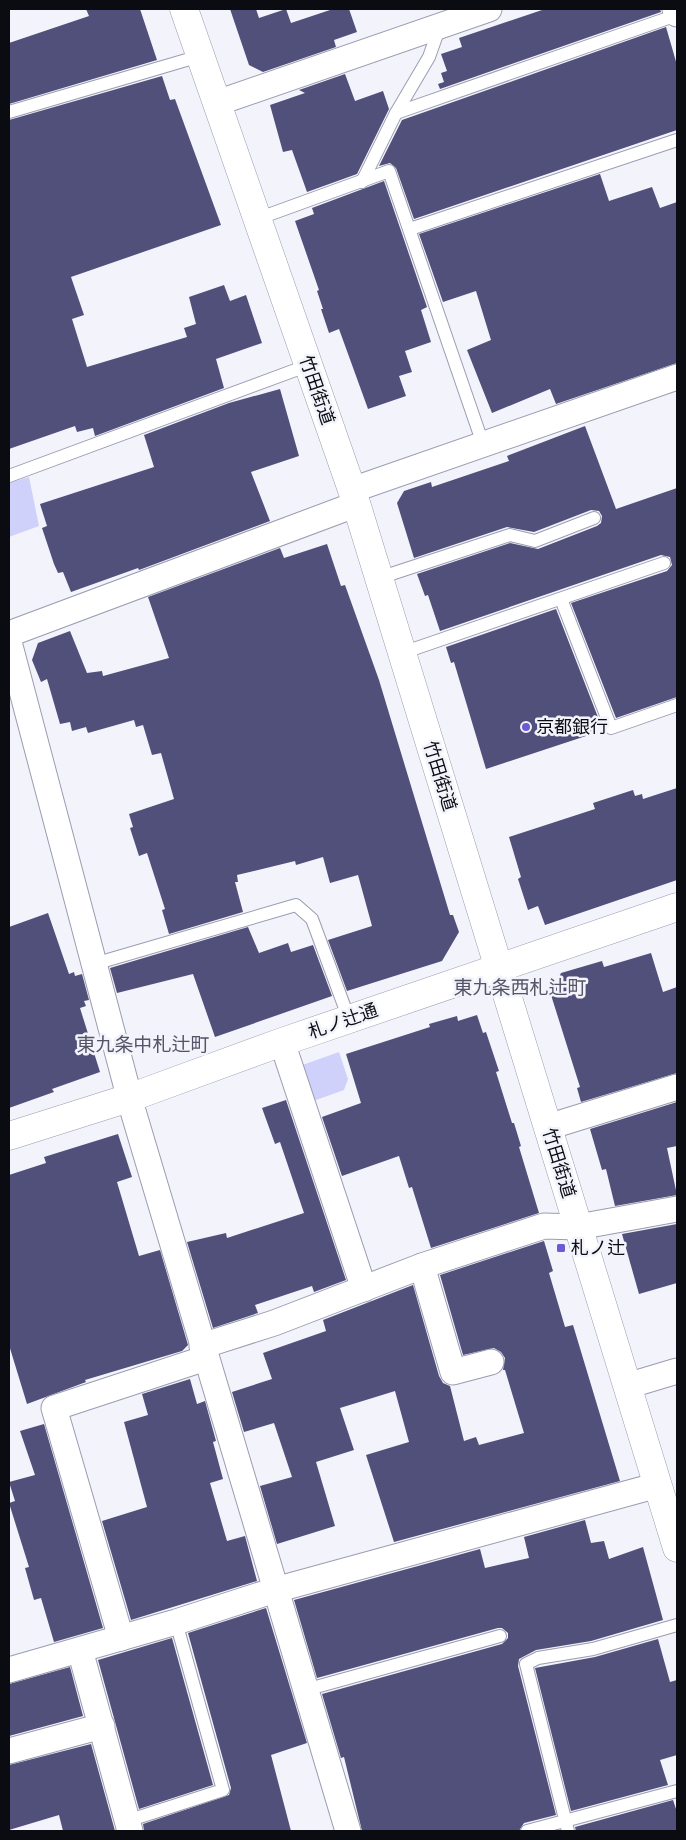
<svg xmlns="http://www.w3.org/2000/svg" width="686" height="1840" font-family="Raleway,'Noto Sans JP',sans-serif">
<style>
.green{fill:#d0d1fb}
.building{fill:#51507a}
.lines{fill:none;stroke-linecap:round;stroke-linejoin:round}
.service-casing{stroke:#9b9cb0;stroke-width:14}
.minor-casing{stroke:#9b9cb0;stroke-width:27}
.tertiary-casing{stroke:#9b9cb0;stroke-width:29}
.secondary-casing{stroke:#9b9cb0;stroke-width:29}
.service{stroke:#fff;stroke-width:12}
.minor{stroke:#fff;stroke-width:25}
.tertiary{stroke:#fff;stroke-width:28}
.secondary{stroke:#fff;stroke-width:28}
.poi-dot{fill:#6a5bd4;stroke:#f3f3fc;stroke-width:2}
.labels{text-anchor:middle;stroke-width:5;stroke-linejoin:round;paint-order:stroke}
.street-label{font-size:18px;fill:#0b0b12;stroke:#f3f3fc}
.poi-label{font-size:18px;fill:#0b0b12;stroke:#f3f3fc;text-anchor:start}
.neighbourhood-label{font-size:19px;fill:#545466;stroke:#f3f3fc}
</style>
<rect width="100%" height="100%" fill="#f3f3fc"/>
<g class="green">
<polygon points="29,477 39,526 9,537 9,483"/>
<polygon points="339,1052 348,1079 344,1090 305,1104 294,1068"/>
</g>
<g class="building">
<polygon points="86,9 140,9 157,60 9,104 9,43 89,16"/>
<polygon points="230,9 256,9 259,18 286,9 291,23 333,9 349,9 357,32 334,40 336,47 263,72 249,65"/>
<polygon points="545,9 660,9 661,12 440,89 438,84 444,82 441,73 447,71 441,54 462,47 459,38"/>
<polygon points="666,27 677,65 677,130 414,219 396,168 390,163 379,166 402,120"/>
<polygon points="345,74 355,101 383,91 389,109 357,174 307,192 292,150 283,152 270,105 305,93 299,90"/>
<polygon points="162,76 170,100 175,99 221,225 71,277 84,315 72,319 87,367 187,337 184,328 196,324 189,297 224,285 230,301 246,295 262,343 216,359 224,388 95,436 93,428 77,432 75,426 9,449 9,120"/>
<polygon points="600,174 609,201 652,187 660,208 677,202 677,363 556,404 550,389 492,413 467,350 491,340 476,291 443,302 419,234"/>
<polygon points="384,181 427,307 421,310 431,342 405,351 412,372 399,376 406,396 368,409 339,329 329,333 321,309 323,309 317,291 319,290 295,221 314,214 312,208"/>
<polygon points="280,389 299,456 251,472 270,521 139,570 138,568 71,592 63,572 58,573 54,564 42,528 47,526 40,504 154,467 144,435 229,403"/>
<polygon points="585,426 616,509 677,488 677,697 616,718 571,603 667,571 672,565 670,557 661,555 440,631 428,595 425,596 417,574 510,543 538,549 597,526 601,523 602,516 599,511 591,510 534,532 507,527 414,558 397,503 404,491 431,482 432,487 509,461 507,456"/>
<polygon points="327,544 341,586 345,585 379,680 450,915 453,915 459,932 442,961 347,991 328,940 372,926 358,875 330,883 323,857 296,865 295,861 237,875 238,882 235,882 243,912 169,934 162,910 165,909 147,853 139,856 130,828 133,827 129,814 174,799 161,753 152,755 143,725 136,727 134,720 88,733 86,727 72,731 70,722 60,724 47,679 41,682 32,660 38,643 70,631 87,673 102,671 103,676 169,658 148,597 280,548 284,558"/>
<polygon points="556,609 601,725 594,727 595,733 486,769 454,662 451,663 446,647"/>
<polygon points="677,788 677,880 545,925 538,906 528,910 518,879 521,877 509,837 595,809 593,803 633,790 635,796 642,794 643,799"/>
<polygon points="48,913 69,974 74,972 75,976 82,974 89,1000 84,1001 86,1006 80,1008 100,1072 52,1089 54,1092 9,1108 9,927"/>
<polygon points="248,927 259,953 288,943 291,952 313,945 332,996 215,1037 193,974 117,993 110,968"/>
<polygon points="651,953 663,992 677,987 677,1073 581,1102 577,1088 580,1087 551,995 561,973 602,961 604,967"/>
<polygon points="477,1015 483,1033 486,1032 499,1071 496,1072 512,1123 514,1123 521,1146 519,1147 539,1213 431,1248 412,1187 409,1188 399,1156 342,1176 322,1117 361,1103 346,1054 430,1027 429,1024 457,1016 458,1021"/>
<polygon points="286,1100 346,1280 314,1292 312,1286 255,1305 258,1313 213,1328 187,1242 226,1233 227,1238 304,1213 280,1142 275,1144 262,1108"/>
<polygon points="677,1102 677,1146 667,1148 677,1195 615,1206 606,1169 602,1170 590,1129"/>
<polygon points="118,1134 132,1177 117,1182 139,1256 160,1250 188,1345 182,1351 85,1380 86,1382 27,1404 9,1345 9,1175 46,1163 44,1157"/>
<polygon points="677,1224 677,1283 639,1294 622,1234"/>
<polygon points="544,1241 553,1271 549,1273 565,1327 573,1325 620,1481 394,1542 366,1455 409,1442 395,1391 340,1408 354,1450 316,1462 335,1526 277,1544 260,1486 292,1477 274,1423 244,1432 232,1392 272,1379 263,1353 326,1331 323,1320 413,1285 439,1376 443,1383 450,1386 464,1441 476,1437 479,1445 524,1433 505,1370 503,1370 505,1358 501,1352 494,1348 463,1355 440,1275"/>
<polygon points="190,1379 197,1404 205,1401 216,1441 213,1442 223,1479 210,1483 227,1541 245,1536 257,1581 131,1620 102,1521 147,1507 124,1422 148,1415 142,1394"/>
<polygon points="44,1424 103,1628 54,1642 41,1598 34,1600 25,1568 29,1567 9,1503 15,1501 9,1482 35,1475 20,1431"/>
<polygon points="585,1520 591,1543 604,1541 609,1559 643,1547 663,1620 591,1641 536,1650 519,1659 518,1666 556,1815 524,1823 519,1831 362,1831 344,1757 341,1758 322,1694 502,1644 508,1638 508,1633 502,1628 498,1628 317,1678 294,1600 480,1549 485,1568 529,1558 524,1537"/>
<polygon points="266,1608 307,1743 271,1755 291,1831 144,1831 143,1824 229,1795 231,1788 188,1633"/>
<polygon points="172,1638 213,1785 139,1809 98,1660"/>
<polygon points="658,1639 670,1682 677,1680 677,1755 660,1760 668,1785 571,1811 535,1668 595,1657"/>
<polygon points="70,1667 83,1716 9,1736 9,1684"/>
<polygon points="91,1744 115,1831 63,1831 59,1815 9,1830 9,1765"/>
<polygon points="673,1800 677,1812 677,1831 576,1831 575,1827"/>
</g>
<g class="lines">
<defs>
<g id="service">
<polyline points="9,112 200,56"/>
<polyline points="396,113 677,15"/>
<polyline points="362,182 396,113 429,57 440,26"/>
<polyline points="257,219 389,171 483,444"/>
<polyline points="410,229 677,140"/>
<polyline points="9,476 309,365"/>
<polyline points="379,578 510,535 535,541 594,518"/>
<polyline points="561,599 611,728 677,705"/>
<polyline points="402,653 664,563"/>
<polyline points="94,964 296,905 312,919 349,1019"/>
<polyline points="305,1690 500,1636"/>
<polyline points="127,1821 223,1790 176,1622"/>
<polyline points="527,1831 677,1791"/>
<polyline points="568,1831 526,1664 538,1658 593,1649 677,1625"/>
</g>
<g id="minor">
<polyline points="675,9 677,14"/>
<polyline points="217,103 489,9"/>
<polyline points="352,490 677,377"/>
<polyline points="9,634 357,504"/>
<polyline points="9,642 133,1111 348,1831"/>
<polyline points="282,1042 364,1289"/>
<polyline points="548,1127 677,1087"/>
<polyline points="422,1266 453,1372 491,1362"/>
<polyline points="202,1346 274,1323 422,1266 544,1226 578,1227 677,1209"/>
<polyline points="627,1386 677,1371"/>
<polyline points="121,1638 54,1408 206,1358"/>
<polyline points="80,1650 130,1831"/>
<polyline points="9,1670 176,1622 275,1590 658,1485"/>
<polyline points="9,1751 102,1726"/>
</g>
<polyline id="tertiary" points="9,1136 129,1098 282,1042 677,907"/>
<polyline id="secondary" points="184,9 352,490 677,1548"/>
</defs>
<use href="#service" class="service-casing"/>
<use href="#minor" class="minor-casing"/>
<use href="#tertiary" class="tertiary-casing"/>
<use href="#secondary" class="secondary-casing"/>
<use href="#service" class="service"/>
<use href="#minor" class="minor"/>
<use href="#tertiary" class="tertiary"/>
<use href="#secondary" class="secondary"/>
</g>
<g class="poi-dot">
<circle cx="526" cy="727" r="5"/>
<rect x="556" y="1243" width="10" height="10" rx="2.5"/>
</g>
<g class="labels">
<g class="street-label">
<text transform="translate(317 390) rotate(71)" y="6">竹田街道</text>
<text transform="translate(440 776) rotate(73)" y="6">竹田街道</text>
<text transform="translate(343 1021) rotate(-19)" y="6">札ノ辻通</text>
<text transform="translate(559 1163) rotate(73)" y="6">竹田街道</text>
</g>
<g class="poi-label">
<text x="536" y="733">京都銀行</text>
<text x="571" y="1254">札ノ辻</text>
</g>
<g class="neighbourhood-label">
<text x="520" y="994">東九条西札辻町</text>
<text x="143" y="1051">東九条中札辻町</text>
</g>
</g>
<rect width="686" height="1840" fill="none" stroke="#0b0b12" stroke-width="20"/>
</svg>
